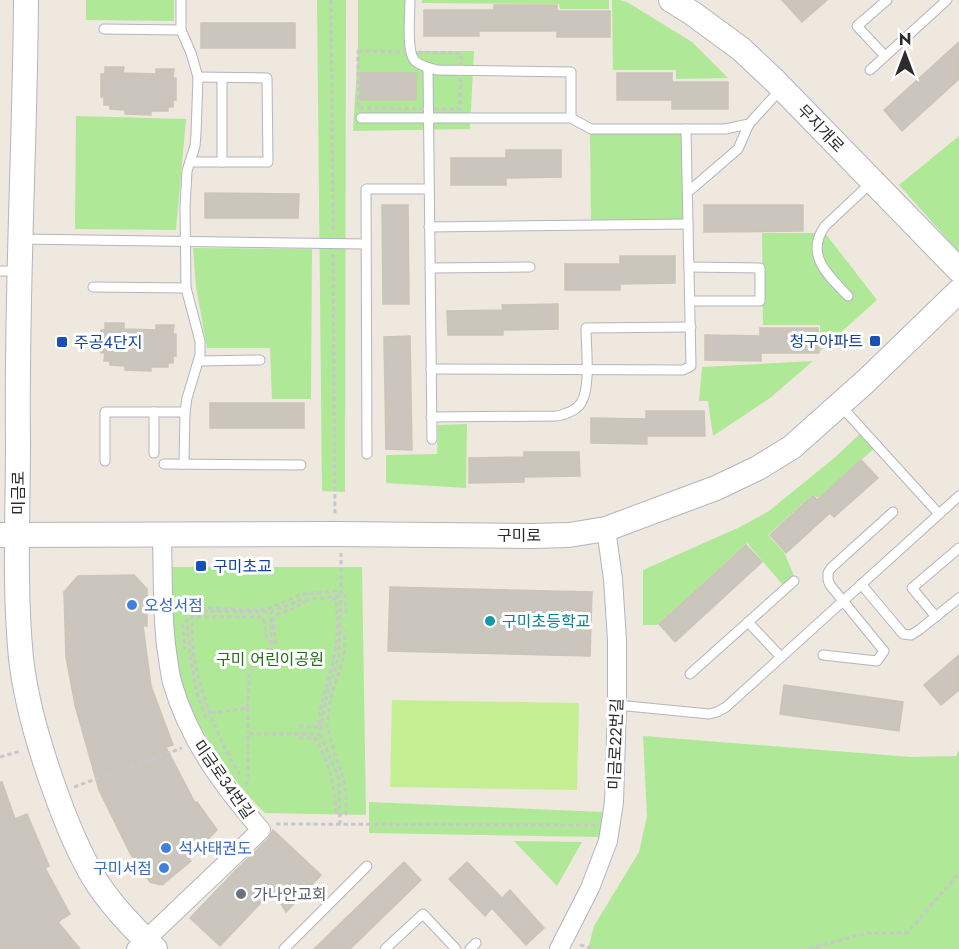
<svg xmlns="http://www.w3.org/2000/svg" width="959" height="949" font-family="Jost,'Noto Sans KR',sans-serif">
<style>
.green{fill:#afe897}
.pitch{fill:#c4f093}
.building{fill:#cac5bd;stroke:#cbc5b7;stroke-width:1.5}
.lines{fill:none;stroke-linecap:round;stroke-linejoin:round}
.lane-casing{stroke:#b2b4c1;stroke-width:11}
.street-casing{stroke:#b2b4c1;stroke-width:20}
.secondary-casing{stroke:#b2b4c1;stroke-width:26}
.path{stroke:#c8c8c8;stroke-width:3;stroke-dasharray:4.5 3;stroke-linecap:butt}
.lane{stroke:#fff;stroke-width:9}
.street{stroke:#fff;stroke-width:18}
.secondary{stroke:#fff;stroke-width:24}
.transit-dot{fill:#1a4fb4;stroke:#fff;stroke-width:2}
.shop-dot{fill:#3f7fe0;stroke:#fff;stroke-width:2}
.culture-dot{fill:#0f9aa8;stroke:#fff;stroke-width:2}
.worship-dot{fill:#6b7280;stroke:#fff;stroke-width:2}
.labels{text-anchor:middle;stroke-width:6;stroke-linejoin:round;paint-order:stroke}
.street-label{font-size:16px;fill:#2c2c2c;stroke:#fff}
.transit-label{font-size:16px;fill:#164399;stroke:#fff;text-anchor:start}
.shop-label{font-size:16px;fill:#366cbe;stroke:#fff;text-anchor:start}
.culture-label{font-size:16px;fill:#0d838f;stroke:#fff;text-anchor:start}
.park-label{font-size:16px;fill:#247016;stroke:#fff}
.worship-label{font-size:16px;fill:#5b616d;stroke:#fff;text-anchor:start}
</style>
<rect width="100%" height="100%" fill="#efe8de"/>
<g class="green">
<polygon points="86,0 174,0 174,21 86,20"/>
<polygon points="317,0 346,0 345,492 322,491"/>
<polygon points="358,0 406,0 407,51 474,51 470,129 353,131 358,51"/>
<polygon points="422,0 609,0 609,9 560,9 559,4 422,3"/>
<polygon points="612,0 619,0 627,2 692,42 728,78 676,79 676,70 613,70"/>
<polygon points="76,116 186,119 176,230 75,229"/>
<polygon points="590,134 683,134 684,219 591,220"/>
<polygon points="959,136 959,252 899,185"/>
<polygon points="762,233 825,233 877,300 820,351 820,325 763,325"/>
<polygon points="193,248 312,249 311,399 272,399 270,348 207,348 196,287"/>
<polygon points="813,361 770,398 713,436 708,401 699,401 702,367"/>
<polygon points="467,424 466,488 386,483 386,455 437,454 438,425"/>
<polygon points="862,432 875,448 818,498 813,494 768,535 785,554 794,576 783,585 747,543 657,625 643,625 643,570 740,527 769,511 833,459"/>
<path d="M172 567H362L366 815 265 813C240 789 221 763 204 733 194 715 184 697 179 678 171 644 173 602 172 567Z"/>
<polygon points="643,736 911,757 956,756 959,750 959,949 588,949 594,926 639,852 647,816"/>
<polygon points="369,802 604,812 601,837 369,833"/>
<polygon points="514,841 582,842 557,886"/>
</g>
<polygon class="pitch" points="392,700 579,703 577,790 390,787"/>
<g class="building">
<polygon points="782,0 827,0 802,22"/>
<polygon points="494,5 557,5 557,11 610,11 610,37 557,37 557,31 479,31 479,36 424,36 424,10 494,10"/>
<rect x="201" y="23" width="94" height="25"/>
<polygon points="959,42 959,79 902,131 884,110"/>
<polygon points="105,67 124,67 123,73 156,74 156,69 174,69 173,78 176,78 176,100 173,100 173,107 168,107 168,111 151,111 151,115 125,114 125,110 110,109 110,105 104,105 104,97 101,97 101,74 105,74"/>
<rect x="360" y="73" width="56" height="27"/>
<polygon points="617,73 672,73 672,82 728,82 728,109 672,109 672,100 617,100"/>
<polygon points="506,150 561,150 561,177 506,178 506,185 451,185 451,158 506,158"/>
<polygon points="205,193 299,194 298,218 205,218"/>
<polygon points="382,205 408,205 409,304 383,304"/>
<polygon points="704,205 803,205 803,231 704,232"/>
<polygon points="620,256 675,256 675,283 620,284 620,290 565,290 565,264 620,264"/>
<polygon points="558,304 558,329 503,330 503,335 448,335 447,311 503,310 502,305"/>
<polygon points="105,323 124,323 124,329 156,330 156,325 174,325 173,334 176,334 176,356 173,356 173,363 168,363 168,367 151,367 151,371 125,370 125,366 110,365 110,361 104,361 105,353 101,353 101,330 105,330"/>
<polygon points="760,328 818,328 819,353 761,353 761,361 705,360 705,335 760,336"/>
<polygon points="410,336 412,450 386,449 384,337"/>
<rect x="210" y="403" width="94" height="25"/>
<polygon points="646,411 704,411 705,436 647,436 647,444 591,443 591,418 646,419"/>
<polygon points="524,452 579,452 580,476 524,477 524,482 469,483 469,458 524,457"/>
<polygon points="861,460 878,478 834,517 830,513 786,553 770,535 813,495 817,500"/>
<polygon points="746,545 762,562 675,642 659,624"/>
<polygon points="134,575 147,589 147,626 143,626 151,686 173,745 166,747 195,803 197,802 217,830 189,859 191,861 162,885 150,882 130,853 99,790 75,705 66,657 64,592 78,576"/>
<polygon points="390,587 592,592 590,656 388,651"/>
<polygon points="959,655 959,690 941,705 924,685"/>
<polygon points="784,685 903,702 899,731 780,714"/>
<polygon points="0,782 2,782 15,819 27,814 49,866 45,868 70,914 58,922 80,949 0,949"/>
<polygon points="273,830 321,875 286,912 273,890 220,946 190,918 234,872 269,838"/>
<polygon points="404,862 421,880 350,949 314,949"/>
<polygon points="467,862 502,898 510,890 544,928 526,945 492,908 485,916 449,879"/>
</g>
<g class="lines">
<defs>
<g id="lane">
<polyline points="181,0 181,30 191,53 198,77 196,134 195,146 187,171 185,207 186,288 200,341 200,355 187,398 185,412 184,464"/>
<path d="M410 0C410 14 406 52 415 61 421 66 429 68 437 70L571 72V118"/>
<polyline points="104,29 181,30"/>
<polyline points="885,56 857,26 887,0"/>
<polyline points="428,68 432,439"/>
<polyline points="870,70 947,0"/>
<polyline points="222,78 222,162"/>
<polyline points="361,118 571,118 591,129 725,129 749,124 780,90"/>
<polyline points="190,162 268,162 267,78 198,77"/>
<polyline points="688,192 738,149 749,124"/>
<polyline points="429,227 688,224"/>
<polyline points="21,239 366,244"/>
<polyline points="689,267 760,268 760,301 690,301"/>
<polyline points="430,268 530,267"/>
<polyline points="0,271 19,271"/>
<polyline points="93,287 186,288"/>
<path d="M848 296C829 276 804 255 825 226L873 181"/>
<polyline points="199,361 260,360"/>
<polyline points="431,369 683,370 691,366 686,129"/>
<polyline points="840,405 939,514"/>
<polyline points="154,412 154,453"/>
<path d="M431 417 557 416C566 414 576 411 581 403 591 388 586 347 586 328L691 327"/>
<polyline points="367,454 366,189 429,189"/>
<polyline points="105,461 105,412 185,412"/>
<polyline points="164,464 301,465"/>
<polyline points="861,584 903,634 911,635 919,630 959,598"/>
<polyline points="936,617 912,588 959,548"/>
<polyline points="748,622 781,657"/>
<polyline points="823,655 877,661 884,651 830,585 828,580 828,573 831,568 893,512"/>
<polyline points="690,674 794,581"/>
<polyline points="617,705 709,714 717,712 726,707 959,496"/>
<polyline points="284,949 367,866"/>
<polyline points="385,949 423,914 456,949"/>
<polyline points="470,949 476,943"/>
</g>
<g id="street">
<path d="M136 949 261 830C223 786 188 739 172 682 169 670 168 657 166 645 162 609 163 572 162 535"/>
<polyline points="559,949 590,888 608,841 614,802 617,705 617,640 613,579 606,529"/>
</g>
<g id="secondary">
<path d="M26 0C25 147 16 294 18 441 18 513 14 586 21 658 26 703 39 746 54 788 65 819 77 850 94 878 110 904 133 928 155 949"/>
<polyline points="671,0 692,13 741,49 774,80 959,270"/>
<polyline points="0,535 335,534 532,536 569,535 606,529 716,488 758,468 792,447 866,381 959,291"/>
</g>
</defs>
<use href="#lane" class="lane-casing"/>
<use href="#street" class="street-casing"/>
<use href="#secondary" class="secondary-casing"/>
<g class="path">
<polyline points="331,0 333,233"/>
<polygon points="358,51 461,53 460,109 358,108"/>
<polyline points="333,254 335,515"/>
<polyline points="345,594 346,616"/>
<polyline points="178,607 260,610 270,608 302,594 338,591"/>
<polyline points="180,611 271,612 301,600 341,596 341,553"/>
<polyline points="186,611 190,654 196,691 207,721"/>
<polyline points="182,624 183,627 185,650"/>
<polyline points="276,644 273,620 278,614 292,609 307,601"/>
<polyline points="248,708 248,733"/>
<polyline points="211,713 248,708 249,675 256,654 271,649 271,612"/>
<path d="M299 726 319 727C319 702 328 685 333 661 338 641 338 620 336 599H332"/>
<polyline points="320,734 339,779 340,824"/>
<path d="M299 738H315C329 762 335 787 336 814H346V793L343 777 336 758 327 726 330 700 344 655 345 631"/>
<polyline points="0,757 21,751"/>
<path d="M240 775C222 748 203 700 196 668 192 651 192 634 192 617H262L265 624 267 642"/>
<polyline points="246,785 248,778 248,734 320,734 327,694 339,655 341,596"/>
<polyline points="74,787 182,748"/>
<polyline points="276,824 596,825"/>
<polyline points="580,945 595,949"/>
<polyline points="809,949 867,933 907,933 959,873"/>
</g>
<use href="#lane" class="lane"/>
<use href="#street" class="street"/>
<use href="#secondary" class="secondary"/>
</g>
<g class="transit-dot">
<rect x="869" y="335" width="12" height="12" rx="3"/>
<rect x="56" y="336" width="12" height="12" rx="3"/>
<rect x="195" y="560" width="12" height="12" rx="3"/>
</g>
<g class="shop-dot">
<circle cx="132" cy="605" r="6"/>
<circle cx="166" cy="848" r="6"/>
<circle cx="164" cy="868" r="6"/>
</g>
<circle class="culture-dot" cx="490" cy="621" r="6"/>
<circle class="worship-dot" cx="241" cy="894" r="6"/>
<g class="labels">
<g class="street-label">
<text transform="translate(821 128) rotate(46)" y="6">무지개로</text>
<text transform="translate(18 493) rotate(-90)" y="6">미금로</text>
<text x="519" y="541">구미로</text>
<text transform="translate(615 744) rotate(-88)" y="6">미금로22번길</text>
<text transform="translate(224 779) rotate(55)" y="6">미금로34번길</text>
</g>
<g class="transit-label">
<text x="863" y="347" text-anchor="end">청구아파트</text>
<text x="74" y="348">주공4단지</text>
<text x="213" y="572">구미초교</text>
</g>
<g class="shop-label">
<text x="144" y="611">오성서점</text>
<text x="178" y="854">석사태권도</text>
<text x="152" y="874" text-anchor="end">구미서점</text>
</g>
<g class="culture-label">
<text x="502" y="627">구미초등학교</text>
</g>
<g class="park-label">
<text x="270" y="665">구미 어린이공원</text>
</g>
<g class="worship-label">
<text x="253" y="900">가나안교회</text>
</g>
</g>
<g transform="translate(905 54)" stroke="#ffffff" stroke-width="4.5" paint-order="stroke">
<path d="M0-4.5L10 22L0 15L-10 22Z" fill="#2c2c2c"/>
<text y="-9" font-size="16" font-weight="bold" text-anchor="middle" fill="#2c2c2c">N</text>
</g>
</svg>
